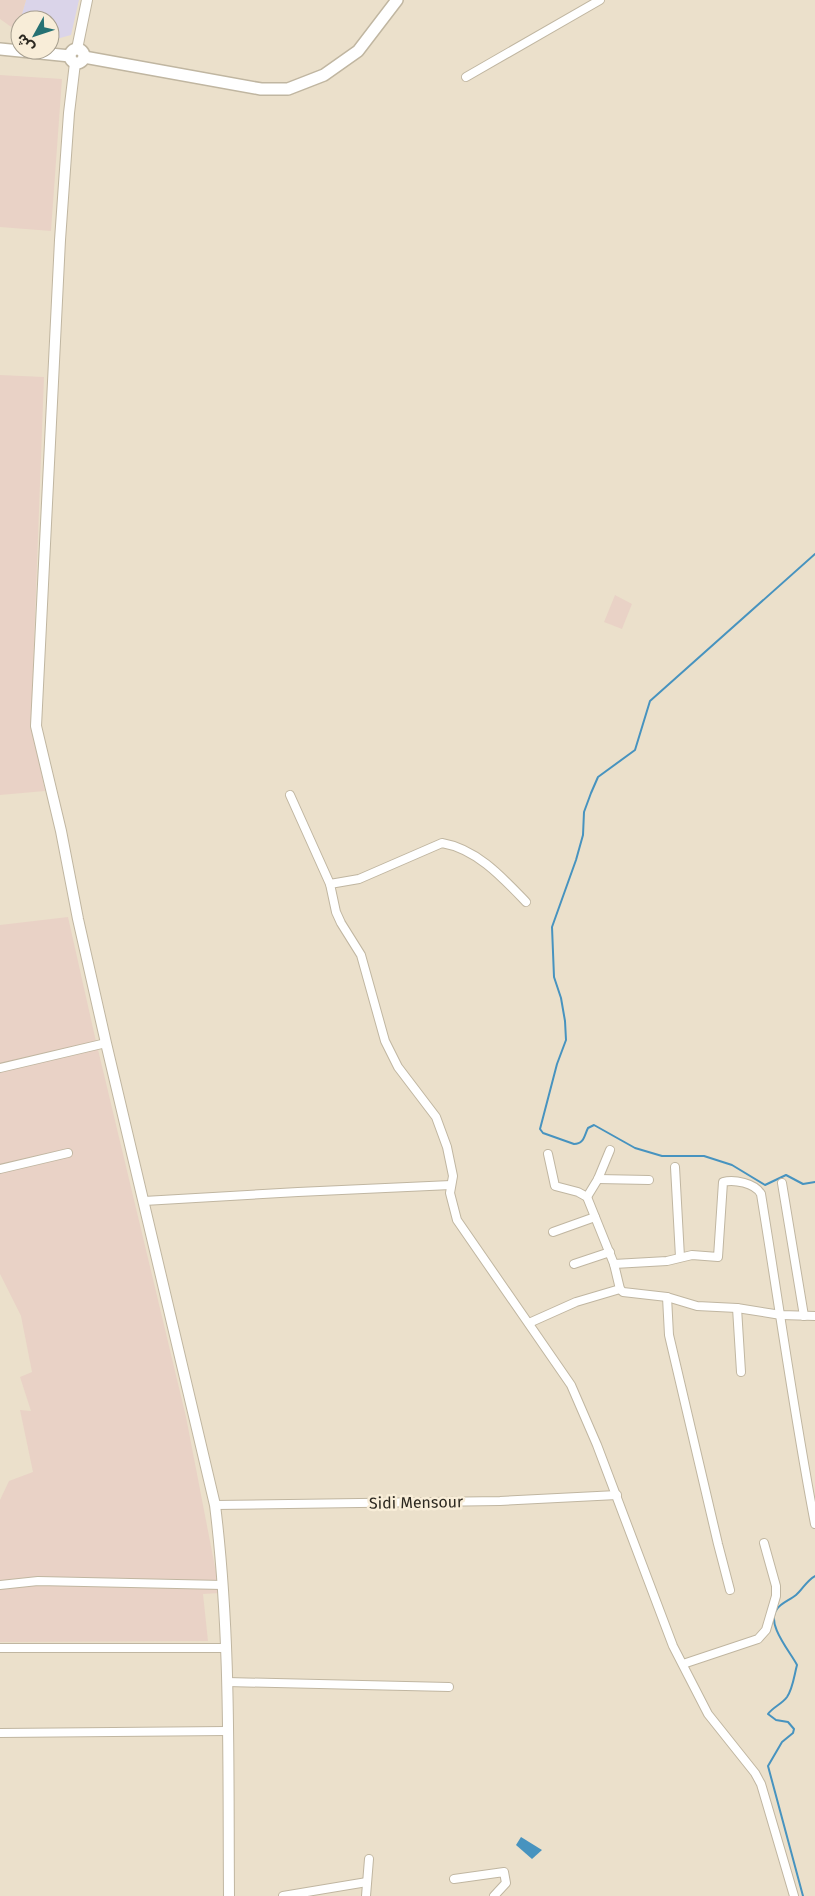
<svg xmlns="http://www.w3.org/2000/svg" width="815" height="1896" font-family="'Fira Sans','Noto Sans Arabic',sans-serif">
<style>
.commercial{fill:#dad4e9}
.industrial{fill:#e9d2c6}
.water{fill:#4793bf}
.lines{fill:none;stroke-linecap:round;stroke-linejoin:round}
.stream{stroke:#4793bf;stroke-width:2}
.minor-casing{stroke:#c0b6a1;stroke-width:10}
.secondary-casing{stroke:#c0b6a1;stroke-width:12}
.primary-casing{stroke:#c0b6a1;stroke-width:14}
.minor{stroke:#fff;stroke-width:8}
.secondary{stroke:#fff;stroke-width:10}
.primary{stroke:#fff;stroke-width:11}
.labels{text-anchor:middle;stroke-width:5;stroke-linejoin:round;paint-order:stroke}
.street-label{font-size:16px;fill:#2d2921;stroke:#f8edd8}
</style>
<rect width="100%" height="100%" fill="#ebe0cb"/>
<polygon class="commercial" points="26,0 79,0 71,35 60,38 50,39 50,20 20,20"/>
<g class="industrial">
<polygon points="0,0 26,0 17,31 0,19"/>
<polygon points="0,75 62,79 51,231 0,227"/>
<polygon points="0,375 44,377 31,724 45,791 0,795"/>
<polygon points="615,595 632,604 622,629 604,622"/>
<polygon points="68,917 95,1037 186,1417 220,1593 203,1594 208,1641 0,1642 0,1500 9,1481 33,1472 20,1410 31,1411 20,1377 32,1372 21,1316 0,1274 0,925"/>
</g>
<polygon class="water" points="521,1837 542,1850 532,1859 516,1845"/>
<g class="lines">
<g class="stream">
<path d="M815 554 650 701 635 750 598 777 591 793 584 812 583 835 576 860 552 927 554 977 561 998 565 1021 566 1040 557 1064 540 1129 543 1133 574 1144C584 1144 584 1136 588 1128L594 1125 635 1148 662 1156H704L732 1165 765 1185 786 1175 803 1184 815 1182"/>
<path d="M803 1896 768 1766 782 1742 793 1733 794 1729 788 1722 776 1720 768 1714C773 1707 782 1704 787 1697 793 1688 794 1676 797 1665 791 1653 765 1623 777 1609 781 1603 790 1600 796 1595 803 1589 806 1581 815 1576"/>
</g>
<defs>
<g id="minor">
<polyline points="466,77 600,0"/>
<polyline points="290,795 330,884 336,912 341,923 361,955 385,1041 398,1067 436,1117 447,1147 453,1176 450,1193 457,1220 571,1385 597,1445 673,1646 708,1714 755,1773 761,1784 794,1896"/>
<path d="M330 884 359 879 442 843C477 849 503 878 526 902"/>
<polyline points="0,1068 106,1043"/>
<polyline points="548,1154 555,1186 578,1192 587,1197 614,1264 620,1289 623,1292 667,1297 697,1306 737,1308 781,1315 815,1316"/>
<polyline points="675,1167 680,1257"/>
<polyline points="0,1169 68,1153"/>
<polyline points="598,1179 649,1180"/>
<polyline points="782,1183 804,1316"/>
<polyline points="587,1197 598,1179 610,1150"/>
<polyline points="144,1201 298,1192 451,1185"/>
<polyline points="553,1232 595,1217"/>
<polyline points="574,1264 610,1252"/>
<path d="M614 1264 667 1261 692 1255 718 1257 723 1182C734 1179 755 1183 761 1194 779 1304 794 1415 815 1524"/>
<polyline points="667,1297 669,1335 718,1544 730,1590"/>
<polyline points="737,1308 741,1372"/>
<polyline points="529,1323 576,1302 620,1289"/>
<polyline points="215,1505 500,1501 617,1495"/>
<polyline points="0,1585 38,1581 223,1585"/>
<polyline points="0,1648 227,1648"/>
<polyline points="683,1664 758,1639 766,1630 776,1596 776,1586 764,1543"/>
<polyline points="227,1682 449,1687"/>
<polyline points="0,1733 227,1731"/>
<polyline points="454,1879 504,1872 506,1883 494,1896"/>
<polyline points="283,1896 367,1882"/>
<polyline points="366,1896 369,1859"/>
</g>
<g id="secondary">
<polyline points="77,49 87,0"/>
<path d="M75 63 69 113 60 240 36 726 61 831 78 919 106 1043 215 1505C231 1634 228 1765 229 1896"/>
</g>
<g id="primary">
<polyline points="0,49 70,56"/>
<circle cx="77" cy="56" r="7"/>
<polyline points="84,57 261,89 288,89 324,75 358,51 397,0"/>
</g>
</defs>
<use href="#minor" class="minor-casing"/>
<use href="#secondary" class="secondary-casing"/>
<use href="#primary" class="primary-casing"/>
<use href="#minor" class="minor"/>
<use href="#secondary" class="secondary"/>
<use href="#primary" class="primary"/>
</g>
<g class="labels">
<g class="street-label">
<text transform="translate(416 1502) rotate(-1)" y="6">Sidi Mensour</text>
</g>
</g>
<g transform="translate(35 35) rotate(230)"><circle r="24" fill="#f8edd8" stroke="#a79f8f"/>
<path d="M0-4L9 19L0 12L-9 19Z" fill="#267173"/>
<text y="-8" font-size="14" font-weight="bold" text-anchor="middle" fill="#2d2921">ش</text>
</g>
</svg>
